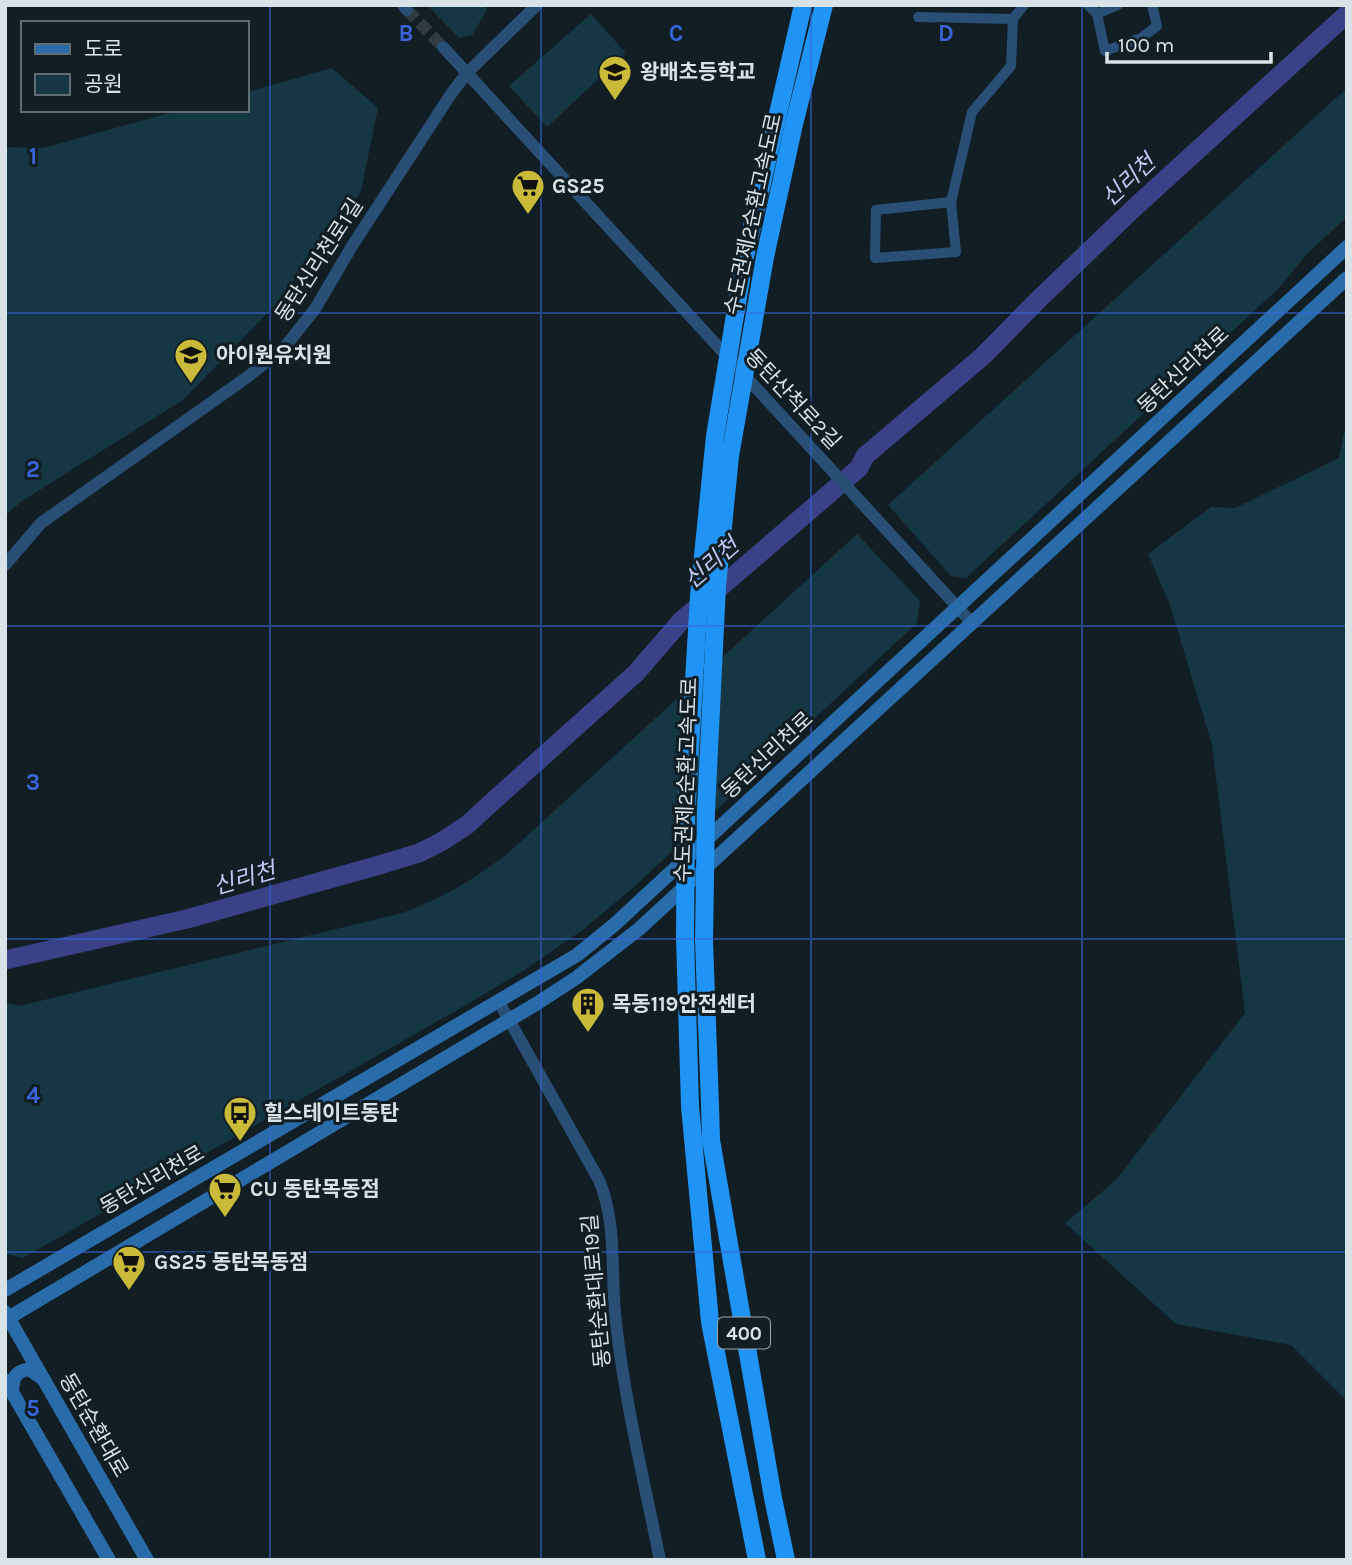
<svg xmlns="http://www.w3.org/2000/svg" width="1352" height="1565" font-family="Karla,'Noto Sans KR',sans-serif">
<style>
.green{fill:#153643}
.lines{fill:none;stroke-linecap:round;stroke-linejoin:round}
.river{stroke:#394287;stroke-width:19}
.tertiary-tunnel{stroke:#2f3b41;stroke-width:12;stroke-dasharray:12 6;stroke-linecap:butt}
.minor{stroke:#294f76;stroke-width:10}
.tertiary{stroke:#294f76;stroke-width:12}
.secondary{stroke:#2a6ba9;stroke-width:14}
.motorway{stroke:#2094f5;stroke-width:18}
.motorway-bridge{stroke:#2094f5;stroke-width:18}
.grid{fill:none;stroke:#3964da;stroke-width:2;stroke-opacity:0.55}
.labels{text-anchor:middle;stroke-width:6;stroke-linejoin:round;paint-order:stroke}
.shield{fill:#111e24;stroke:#9da7ac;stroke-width:2}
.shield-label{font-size:19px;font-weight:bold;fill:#d9e2e6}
.poi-label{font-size:21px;font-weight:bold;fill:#d9e2e6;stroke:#111e24;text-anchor:start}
.street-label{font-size:21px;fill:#d9e2e6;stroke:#111e24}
.water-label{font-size:23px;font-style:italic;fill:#c0c9f2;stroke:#111e24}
.grid-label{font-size:23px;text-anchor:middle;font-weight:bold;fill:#3964da;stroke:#111e24;stroke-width:6;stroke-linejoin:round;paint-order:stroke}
</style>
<rect width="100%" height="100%" fill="#111e24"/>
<g class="green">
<polygon points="427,5 485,5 487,10 472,35 459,38"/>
<polygon points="591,14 626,53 547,127 509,86"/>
<polygon points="332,68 378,108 361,191 277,303 183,400 22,501 5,516 5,147 43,148 180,110 247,110 247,92"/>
<polygon points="1347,88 1347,217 1306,255 1279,288 966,578 951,576 888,505"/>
<polygon points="1347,417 1347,1401 1291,1345 1176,1324 1065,1223 1116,1180 1245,1013 1212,745 1170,605 1148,554 1211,507 1235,508 1339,458"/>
<path d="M857 534 920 601 917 623 635 886 584 929 523 971 466 1005 23 1258 5 1254V1002L19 1006 402 913C445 897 469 882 506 855Z"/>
</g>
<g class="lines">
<polyline class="river" points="5,960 187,919 376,866 419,853 441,842 467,825 491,803 636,673 681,621 859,468 865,456 983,356 1039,299 1134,208 1347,14"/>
<polyline class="tertiary-tunnel" points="407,10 443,47"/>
<g class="minor">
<polyline points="1088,5 1097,14 1105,51 1141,38 1157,26 1152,5"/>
<polyline points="1097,14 1118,5"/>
<polyline points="918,17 1013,19 1024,5"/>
<polyline points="951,202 956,252 875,258 876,210 951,202 972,112 1011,66 1013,19"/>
</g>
<g class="tertiary">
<polyline points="403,5 407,10"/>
<polyline points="443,47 972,623"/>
<polyline points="5,565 41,523 246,378 284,348 315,309 352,246 451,94 467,73 537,5"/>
<path d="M499 1002 599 1180C618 1226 610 1274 616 1323 625 1402 644 1481 660 1560"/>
</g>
<g class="secondary">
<polyline points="5,1290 577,955 614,925 1347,247"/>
<polyline points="5,1312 147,1560"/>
<polyline points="5,1320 536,1004 576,978 639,929 1347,278"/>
<polyline points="5,1380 109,1560"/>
<path d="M12 1392C13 1378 14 1372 29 1369L42 1378"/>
</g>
<g class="motorway">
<polyline points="710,1105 711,1140 773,1498 786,1560"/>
<polyline points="690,1106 710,1322 757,1560"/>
</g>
<g class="motorway-bridge">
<polyline points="710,1105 704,941 706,811 717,586 730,456 765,257 794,124 824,5"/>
<polyline points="690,1106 685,937 686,816 699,596 715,436 744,261 803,5"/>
</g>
</g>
<path class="grid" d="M270 5V1560M541 5V1560M811 5V1560M1082 5V1560M5 313H1347M5 626H1347M5 939H1347M5 1252H1347"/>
<defs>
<symbol id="school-pin" viewBox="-11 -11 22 30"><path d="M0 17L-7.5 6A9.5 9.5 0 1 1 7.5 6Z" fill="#c9ba3a" stroke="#111e24"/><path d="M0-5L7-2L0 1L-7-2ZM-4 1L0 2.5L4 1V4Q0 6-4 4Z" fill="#111"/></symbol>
<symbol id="supermarket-pin" viewBox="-11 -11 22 30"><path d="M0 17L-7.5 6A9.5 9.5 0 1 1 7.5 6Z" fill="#c9ba3a" stroke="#111e24"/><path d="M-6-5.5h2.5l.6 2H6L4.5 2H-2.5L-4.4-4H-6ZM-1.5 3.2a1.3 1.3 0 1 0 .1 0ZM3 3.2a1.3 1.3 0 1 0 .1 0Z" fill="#111"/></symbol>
<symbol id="building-pin" viewBox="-11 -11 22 30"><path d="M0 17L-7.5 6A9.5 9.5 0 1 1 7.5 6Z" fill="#c9ba3a" stroke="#111e24"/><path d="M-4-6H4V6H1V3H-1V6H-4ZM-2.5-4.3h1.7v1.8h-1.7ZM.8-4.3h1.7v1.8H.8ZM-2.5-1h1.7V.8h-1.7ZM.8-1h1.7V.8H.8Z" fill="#111"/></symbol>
<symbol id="bus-pin" viewBox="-11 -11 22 30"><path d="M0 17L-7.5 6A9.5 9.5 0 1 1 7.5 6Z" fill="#c9ba3a" stroke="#111e24"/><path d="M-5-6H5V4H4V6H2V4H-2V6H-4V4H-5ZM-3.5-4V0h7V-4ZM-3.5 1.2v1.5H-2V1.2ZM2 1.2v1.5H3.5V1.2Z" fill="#111"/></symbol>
</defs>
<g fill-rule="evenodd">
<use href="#school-pin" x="596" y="53" width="38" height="52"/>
<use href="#supermarket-pin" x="509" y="167" width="38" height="52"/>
<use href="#school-pin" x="172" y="336" width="38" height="52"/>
<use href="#building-pin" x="569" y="985" width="38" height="52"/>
<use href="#bus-pin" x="221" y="1094" width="38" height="52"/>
<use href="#supermarket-pin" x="206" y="1170" width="38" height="52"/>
<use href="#supermarket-pin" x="110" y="1243" width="38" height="52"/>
</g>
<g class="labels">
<rect class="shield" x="718" y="1317.5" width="52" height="31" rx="5"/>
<g class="shield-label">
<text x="744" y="1340">400</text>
</g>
<g class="poi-label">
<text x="640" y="79">왕배초등학교</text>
<text x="552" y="193">GS25</text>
<text x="216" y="362">아이원유치원</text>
<text x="612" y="1011">목동119안전센터</text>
<text x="264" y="1120">힐스테이트동탄</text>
<text x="250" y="1196">CU 동탄목동점</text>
<text x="154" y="1269">GS25 동탄목동점</text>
</g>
<g class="street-label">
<text transform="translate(753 214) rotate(-78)" y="7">수도권제2순환고속도로</text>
<text transform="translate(319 260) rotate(-57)" y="7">동탄신리천로1길</text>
<text transform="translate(1183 370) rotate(-43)" y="7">동탄신리천로</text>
<text transform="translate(793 399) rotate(47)" y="7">동탄산척로2길</text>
<text transform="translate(767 755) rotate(-43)" y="7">동탄신리천로</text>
<text transform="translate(686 780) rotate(-88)" y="7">수도권제2순환고속도로</text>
<text transform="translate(152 1180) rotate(-30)" y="7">동탄신리천로</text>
<text transform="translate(596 1291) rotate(-95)" y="7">동탄순환대로19길</text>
<text transform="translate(94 1425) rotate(60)" y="7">동탄순환대로</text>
</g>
<g class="water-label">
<text transform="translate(1128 180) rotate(-43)" y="8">신리천</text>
<text transform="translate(711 563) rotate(-41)" y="8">신리천</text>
<text transform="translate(244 878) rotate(-16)" y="8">신리천</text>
</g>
</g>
<g class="grid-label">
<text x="406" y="41">B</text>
<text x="676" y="41">C</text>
<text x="946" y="41">D</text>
<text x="33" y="164">1</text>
<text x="33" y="477">2</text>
<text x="33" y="790">3</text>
<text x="33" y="1103">4</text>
<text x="33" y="1416">5</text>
</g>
<rect width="1352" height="1565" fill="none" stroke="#d9e2e6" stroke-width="14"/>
<rect x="21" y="21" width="228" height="91" fill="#111e24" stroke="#616c72" stroke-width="2"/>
<rect x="35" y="44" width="35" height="10" fill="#2a6ba9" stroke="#616c72" stroke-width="2"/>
<text x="84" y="56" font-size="21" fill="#d9e2e6">도로</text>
<rect x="35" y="74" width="35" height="21" fill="#153643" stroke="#616c72" stroke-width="2"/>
<text x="84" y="91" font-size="21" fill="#d9e2e6">공원</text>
<path d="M1107 52v10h164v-10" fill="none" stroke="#d9e2e6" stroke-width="3.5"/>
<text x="1118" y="52" font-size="21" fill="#d9e2e6" stroke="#111e24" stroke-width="5" paint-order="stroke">100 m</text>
</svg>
